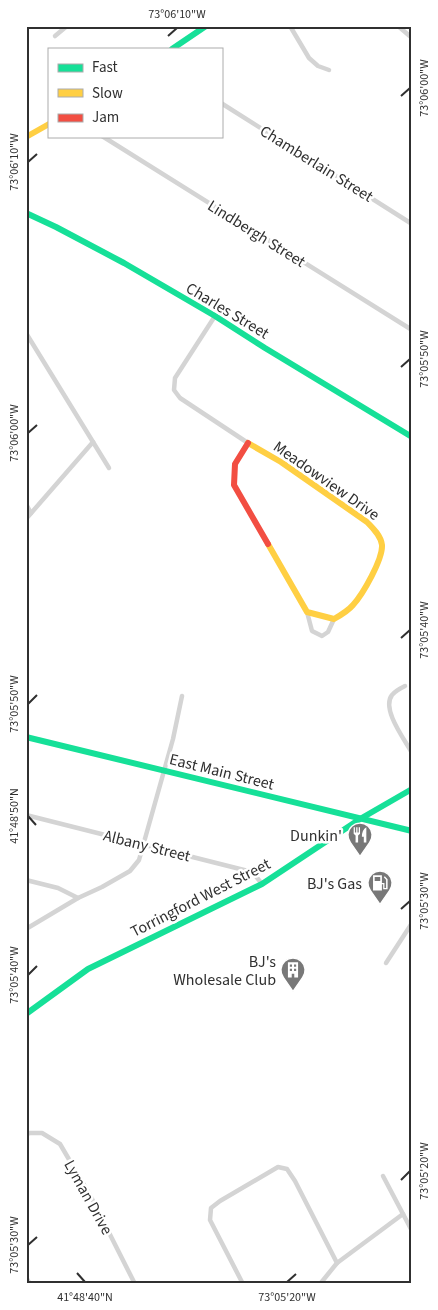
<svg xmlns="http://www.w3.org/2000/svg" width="438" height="1310" font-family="'Source Sans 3',sans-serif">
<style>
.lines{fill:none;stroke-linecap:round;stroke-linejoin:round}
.street{stroke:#d4d4d4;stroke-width:4.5}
.fast{stroke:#16e098;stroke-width:6}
.slow{stroke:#ffcf43;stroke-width:6}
.jam{stroke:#f24e42;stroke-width:6}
.ticks{fill:none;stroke:#303030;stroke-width:2}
.labels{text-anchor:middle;stroke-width:5;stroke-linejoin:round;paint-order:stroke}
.street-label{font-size:16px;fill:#303030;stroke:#fff}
.poi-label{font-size:16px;fill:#303030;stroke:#fff;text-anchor:end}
.neatline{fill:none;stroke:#303030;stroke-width:2}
.ticks-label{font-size:12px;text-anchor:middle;fill:#303030}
</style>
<rect width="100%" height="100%" fill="#fff"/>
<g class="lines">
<g class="street">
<polyline points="290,26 309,58 318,66 329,70"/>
<polyline points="398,26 412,38"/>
<polyline points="55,36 67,26"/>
<polyline points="221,103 412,224"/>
<polyline points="102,136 412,330"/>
<polyline points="215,316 175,378 174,390 180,398 248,443"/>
<polyline points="26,333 109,468"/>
<polyline points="26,504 31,513"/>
<polyline points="26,519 93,442"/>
<polyline points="307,612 312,631 322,636 328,632 334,619"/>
<path d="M405 686C401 688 395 691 392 695 381 709 405 740 412 753"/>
<polyline points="26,815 248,871 254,874 262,884"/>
<polyline points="26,880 58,888 78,898"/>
<polyline points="26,929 78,898 102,887 130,871 139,860 173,739 182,696"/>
<polyline points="386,963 412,923"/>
<polyline points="26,1134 30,1133 42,1133 60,1144 91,1197 135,1284"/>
<polyline points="383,1176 412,1231"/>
<polyline points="26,1277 30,1284"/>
<polyline points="243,1284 210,1220 211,1208 220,1201 278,1167 287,1169 295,1181 337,1263"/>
<polyline points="320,1284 337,1263 403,1214"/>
</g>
<g class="fast">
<polyline points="172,49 206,26"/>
<polyline points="26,213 56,227 124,263 215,316 265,348 412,437"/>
<polyline points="26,737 412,831"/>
<polyline points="26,1014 88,969 262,884 360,819 412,789"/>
</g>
<g class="slow">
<polyline points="26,137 49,124"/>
<path d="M248 443 281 462 367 522C373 528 381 536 382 545 383 559 363 594 353 605 348 611 341 615 334 619L307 612 268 544"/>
</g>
<polyline class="jam" points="248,443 235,464 234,485 268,544"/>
</g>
<path class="ticks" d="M168 36 177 28M401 96 410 88M28 162 37 154M401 367 410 359M28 433 37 425M401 638 410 630M28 704 37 695M28 816 36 825M401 909 410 901M28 975 37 966M401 1180 410 1171M28 1245 37 1237M77 1273 85 1282M287 1282 296 1274"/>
<defs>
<symbol id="restaurant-pin" viewBox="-11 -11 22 30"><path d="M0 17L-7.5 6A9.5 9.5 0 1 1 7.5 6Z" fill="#787878" stroke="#fff"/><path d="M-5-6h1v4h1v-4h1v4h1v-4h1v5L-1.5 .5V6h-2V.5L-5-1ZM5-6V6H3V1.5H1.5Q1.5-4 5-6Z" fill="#fff"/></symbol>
<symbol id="fuel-pin" viewBox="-11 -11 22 30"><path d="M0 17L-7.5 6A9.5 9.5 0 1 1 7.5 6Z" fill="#787878" stroke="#fff"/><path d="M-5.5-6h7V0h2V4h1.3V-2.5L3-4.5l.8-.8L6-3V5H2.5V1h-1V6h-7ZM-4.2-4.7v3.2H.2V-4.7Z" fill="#fff"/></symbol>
<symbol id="building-pin" viewBox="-11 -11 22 30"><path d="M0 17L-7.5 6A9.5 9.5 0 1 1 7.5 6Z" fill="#787878" stroke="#fff"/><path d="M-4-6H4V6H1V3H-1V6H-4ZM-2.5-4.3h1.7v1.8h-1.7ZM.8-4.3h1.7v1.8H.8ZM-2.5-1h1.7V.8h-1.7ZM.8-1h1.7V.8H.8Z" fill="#fff"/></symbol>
</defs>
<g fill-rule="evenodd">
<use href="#restaurant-pin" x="346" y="821" width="28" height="38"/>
<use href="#fuel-pin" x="366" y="869" width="28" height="38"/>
<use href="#building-pin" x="279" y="956" width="28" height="38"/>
</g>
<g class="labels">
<g class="street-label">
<text transform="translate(317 163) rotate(32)" y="6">Chamberlain Street</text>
<text transform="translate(257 233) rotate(32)" y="6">Lindbergh Street</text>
<text transform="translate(228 310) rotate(31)" y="6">Charles Street</text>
<text transform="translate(327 480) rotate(35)" y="6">Meadowview Drive</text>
<text transform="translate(222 771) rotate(14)" y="6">East Main Street</text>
<text transform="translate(147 845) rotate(14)" y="6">Albany Street</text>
<text transform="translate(200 897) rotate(-27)" y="6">Torringford West Street</text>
<text transform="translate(89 1197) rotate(61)" y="6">Lyman Drive</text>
</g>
<g class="poi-label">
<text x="342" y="841">Dunkin'</text>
<text x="362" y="889">BJ's Gas</text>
<text x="276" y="967">BJ's<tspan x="276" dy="18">Wholesale Club</tspan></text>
</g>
</g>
<rect width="438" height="1310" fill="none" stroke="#ffffff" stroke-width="55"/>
<rect x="48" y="48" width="175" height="90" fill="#ffffff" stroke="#acacac"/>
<rect x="58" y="64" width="25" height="8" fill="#16e098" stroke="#acacac"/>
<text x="92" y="72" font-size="15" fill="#303030">Fast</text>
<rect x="58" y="89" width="25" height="8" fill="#ffcf43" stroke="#acacac"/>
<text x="92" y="98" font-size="15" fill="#303030">Slow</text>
<rect x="58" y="114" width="25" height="8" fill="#f24e42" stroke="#acacac"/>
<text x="92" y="122" font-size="15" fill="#303030">Jam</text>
<rect x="28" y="28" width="382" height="1254" class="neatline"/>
<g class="ticks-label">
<text x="177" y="18">73°06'10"W</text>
<text transform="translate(424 88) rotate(-90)" y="4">73°06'00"W</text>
<text transform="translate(14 162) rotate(-90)" y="4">73°06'10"W</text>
<text transform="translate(424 359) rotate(-90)" y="4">73°05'50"W</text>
<text transform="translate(14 433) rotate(-90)" y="4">73°06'00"W</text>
<text transform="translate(424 630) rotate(-90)" y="4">73°05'40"W</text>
<text transform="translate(14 704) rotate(-90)" y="4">73°05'50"W</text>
<text transform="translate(14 816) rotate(-90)" y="4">41°48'50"N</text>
<text transform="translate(424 901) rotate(-90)" y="4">73°05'30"W</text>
<text transform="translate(14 975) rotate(-90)" y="4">73°05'40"W</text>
<text transform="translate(424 1171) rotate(-90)" y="4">73°05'20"W</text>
<text transform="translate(14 1245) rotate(-90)" y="4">73°05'30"W</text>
<text x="85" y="1301">41°48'40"N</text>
<text x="287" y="1301">73°05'20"W</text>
</g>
</svg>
